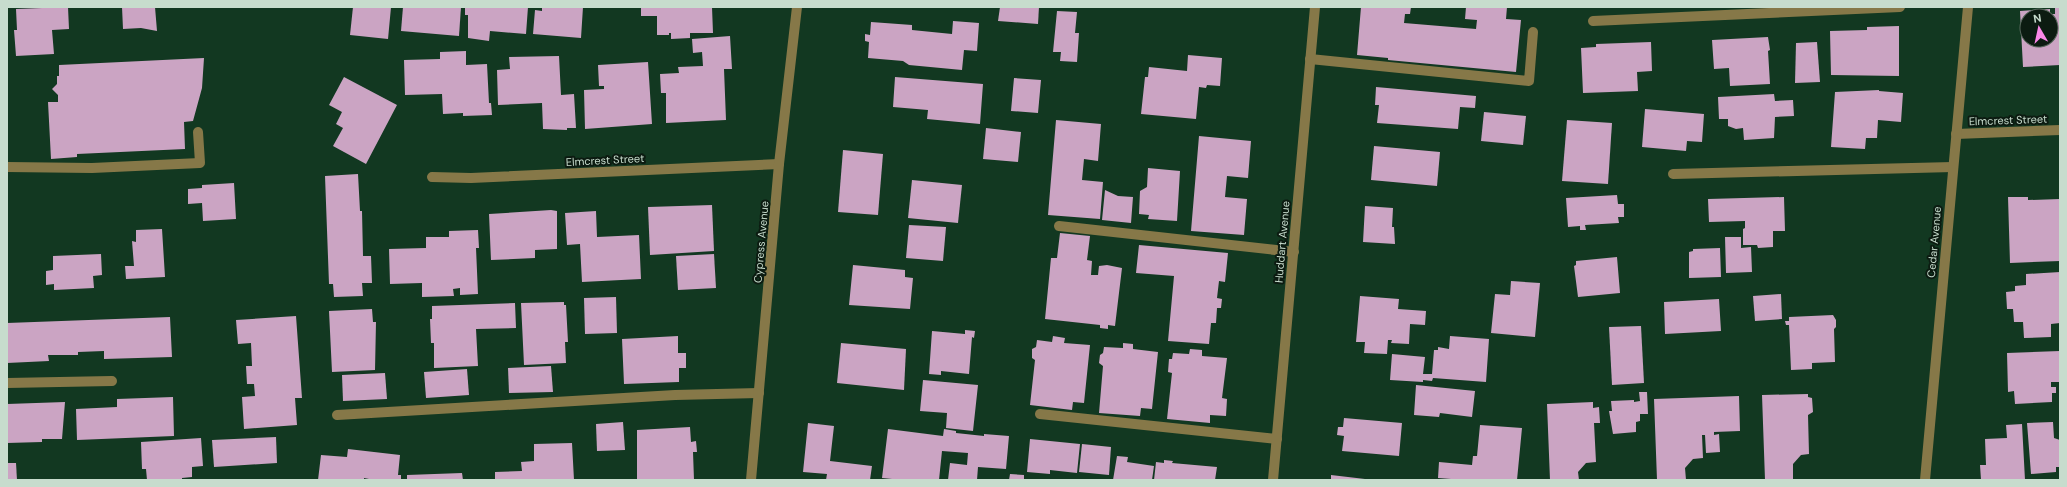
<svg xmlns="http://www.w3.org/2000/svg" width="2067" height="487" font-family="'DM Sans',sans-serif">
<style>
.building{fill:#cba4c3;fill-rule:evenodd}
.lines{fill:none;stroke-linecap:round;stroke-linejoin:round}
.minor{stroke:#867848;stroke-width:10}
.labels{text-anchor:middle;stroke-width:4;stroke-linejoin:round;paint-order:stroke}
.street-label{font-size:11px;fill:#c7dccd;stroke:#0c1b11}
</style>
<rect width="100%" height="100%" fill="#123821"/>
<g class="building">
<polygon points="68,7 69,29 52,30 54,54 16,56 14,30 17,30 16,9"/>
<polygon points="122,7 155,7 157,31 141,28 123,29"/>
<polygon points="353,7 391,7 388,39 350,35"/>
<polygon points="403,7 461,7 459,36 401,31"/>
<polygon points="465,7 528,7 526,34 490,31 489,41 468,38 468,15 465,15"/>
<polygon points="542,7 583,7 581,38 533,34 535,10 542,11"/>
<polygon points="641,7 712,7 713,33 690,33 690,38 671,39 671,33 669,33 669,35 657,35 657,16 641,16"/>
<polygon points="1000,7 1039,7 1038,24 998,21"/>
<polygon points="1361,7 1411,7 1410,14 1405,14 1404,23 1476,29 1477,20 1465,19 1466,7 1507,7 1506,19 1521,20 1516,72 1388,60 1388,58 1357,55"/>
<path d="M2055 7H2060V65L2023 67 2020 11 2050 9V14H2055ZM2027 16H2051V40H2027Z"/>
<polygon points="1057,11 1077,12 1075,33 1079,33 1077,62 1060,61 1061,52 1053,52"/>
<polygon points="953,21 979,23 977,51 964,50 962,70 909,65 903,61 868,58 869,42 865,41 865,34 870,35 871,22 912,25 912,30 952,34"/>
<polygon points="1899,26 1899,76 1831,75 1830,31 1867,30 1867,27"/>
<polygon points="730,36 732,69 724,69 726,120 666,123 666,93 661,93 660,74 679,73 678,67 703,66 702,52 693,53 692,39"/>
<polygon points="1768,37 1770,50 1768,51 1770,84 1730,86 1729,68 1714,69 1712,40"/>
<polygon points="1651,42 1652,71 1637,72 1638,91 1583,93 1581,48 1596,47 1596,44"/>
<polygon points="1817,42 1820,82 1795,83 1796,43"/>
<polygon points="466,51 466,65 487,64 489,103 491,103 492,115 463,116 463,113 443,114 442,94 405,95 404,60 440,59 440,52"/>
<polygon points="1188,55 1222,58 1220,86 1207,85 1206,88 1199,87 1196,119 1141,114 1145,77 1148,77 1149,67 1187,71"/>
<polygon points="559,56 561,95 574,94 576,128 567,128 567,130 543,129 542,103 498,105 497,70 510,69 509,57"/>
<polygon points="204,58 202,88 193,121 184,122 185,149 77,154 77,157 51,159 48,102 58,102 58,95 52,89 57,84 57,76 59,76 59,65"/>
<polygon points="648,62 652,124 585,129 584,90 604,89 604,86 599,86 598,65"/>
<polygon points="344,77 397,105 366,164 333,146 343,128 336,124 342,112 329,105"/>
<polygon points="895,77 983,84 980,124 927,119 928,110 893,107"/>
<polygon points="1014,78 1041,80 1038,113 1011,111"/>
<polygon points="1376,87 1476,96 1475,108 1460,107 1458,129 1377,123 1379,105 1375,105"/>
<polygon points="1879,90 1879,91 1903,93 1901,122 1878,120 1877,138 1866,138 1865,149 1831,147 1835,92"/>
<polygon points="1774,94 1775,101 1793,100 1794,116 1775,117 1774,138 1744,140 1743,128 1736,129 1728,126 1728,119 1719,119 1718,97"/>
<polygon points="1645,109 1704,114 1702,142 1687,141 1686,151 1642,147"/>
<polygon points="1484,112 1526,116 1523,145 1481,141"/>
<polygon points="1056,120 1101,124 1098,161 1084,159 1082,180 1103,182 1100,219 1048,215"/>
<polygon points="1567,120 1612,123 1608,184 1562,181"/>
<polygon points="986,128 1021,132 1018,162 983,159"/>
<polygon points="1199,136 1251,141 1248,178 1227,176 1225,197 1247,199 1244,235 1191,231"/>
<polygon points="1374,146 1440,152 1437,186 1371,180"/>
<polygon points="843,150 883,154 878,215 838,212"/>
<polygon points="1148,168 1180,171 1177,221 1148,219 1149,215 1139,214 1140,191 1147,187"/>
<polygon points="358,174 360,211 362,211 363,256 371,256 372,283 362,283 363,296 334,297 333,284 329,284 325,176"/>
<polygon points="912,180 962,185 958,223 908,218"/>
<polygon points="234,183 236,219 203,221 202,203 188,204 188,189 202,188 202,185"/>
<polygon points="1105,190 1118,196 1133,197 1131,223 1102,220"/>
<polygon points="1617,195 1618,204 1624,204 1624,217 1618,217 1619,223 1585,225 1586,230 1580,230 1580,226 1568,227 1566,198"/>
<polygon points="1784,197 1785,231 1773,231 1773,247 1758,248 1757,245 1743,245 1743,229 1745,228 1745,221 1709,222 1708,199"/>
<polygon points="2008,197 2028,197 2028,200 2060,199 2060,261 2010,263"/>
<polygon points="712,205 714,251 650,255 648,207"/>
<polygon points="1365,206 1393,208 1392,227 1394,227 1395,244 1363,242"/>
<polygon points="551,210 557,211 557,249 535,250 535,258 491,260 489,214"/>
<polygon points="596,211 597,237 639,235 641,279 582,282 580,244 567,245 565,213"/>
<polygon points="909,225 946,227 943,261 906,258"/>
<polygon points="162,229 165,277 126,279 125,266 134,266 132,241 136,242 136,230"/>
<polygon points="478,230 479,248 476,248 478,294 460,295 460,288 453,289 454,296 422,297 422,283 390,284 389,249 426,248 426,237 449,237 449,231"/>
<polygon points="1060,233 1090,236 1087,260 1092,261 1091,275 1098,275 1099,266 1107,265 1122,268 1115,326 1108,325 1108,329 1100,328 1100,325 1045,319 1051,258 1057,258"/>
<polygon points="1725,237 1741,237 1741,248 1751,247 1752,272 1726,273"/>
<polygon points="1139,245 1228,253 1225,282 1219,281 1217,298 1222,299 1221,308 1217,308 1216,323 1211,323 1209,344 1168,341 1174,276 1136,273"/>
<polygon points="1720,248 1721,277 1689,278 1689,252 1693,251 1693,249"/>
<polygon points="101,254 102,275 93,276 94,288 54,290 54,284 46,285 46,271 53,270 53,256"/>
<polygon points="714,254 716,288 678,290 676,256"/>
<polygon points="1617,257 1620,293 1578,297 1574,266 1576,265 1576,261"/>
<polygon points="853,265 905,270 905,277 913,278 910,309 849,305"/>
<polygon points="2060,272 2060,323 2051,324 2051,337 2024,338 2023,322 2014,322 2013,309 2007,309 2006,292 2015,291 2015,286 2026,285 2026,274"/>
<polygon points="1511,281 1540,283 1535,337 1491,333 1495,294 1510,295"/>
<polygon points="1781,294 1782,319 1755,321 1753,296"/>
<polygon points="1360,296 1399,299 1398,309 1426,311 1425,325 1410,324 1409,344 1391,343 1392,340 1388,340 1387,354 1364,353 1365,342 1356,342"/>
<polygon points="616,297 617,333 585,334 584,298"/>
<polygon points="1719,299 1721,331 1665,334 1664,302"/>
<polygon points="564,302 564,305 566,305 568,342 565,342 566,363 524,365 521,303"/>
<polygon points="515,303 516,328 476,329 478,366 434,368 434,343 431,343 430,319 432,319 432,306"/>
<polygon points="372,309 373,322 376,322 375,370 332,372 329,311"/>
<polygon points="1833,315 1836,320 1836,327 1834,329 1835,362 1812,363 1812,369 1791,370 1789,325 1786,325 1785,321 1789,321 1789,317"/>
<polygon points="296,316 302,398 295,398 297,425 244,429 242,397 255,396 254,384 247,384 246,366 252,366 251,343 238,344 236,320"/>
<polygon points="170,317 172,357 104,359 104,351 78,352 78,355 48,355 49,361 7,363 7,323"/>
<polygon points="1641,326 1644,383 1612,385 1609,327"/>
<polygon points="965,330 975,331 974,338 972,337 969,374 941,371 941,375 929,374 932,331 965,334"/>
<polygon points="678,336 678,353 686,353 686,368 679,368 679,382 624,384 622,339"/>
<polygon points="1053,336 1065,338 1064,343 1090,345 1084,403 1073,402 1072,410 1030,405 1035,360 1032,358 1032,349 1036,347 1037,340 1052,342"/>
<polygon points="1450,336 1489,339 1486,382 1433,378 1432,381 1423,380 1423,382 1390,380 1392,354 1425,357 1423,374 1432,374 1434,350 1438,350 1438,347 1449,349"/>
<polygon points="841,343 906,349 904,390 837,383"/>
<polygon points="1123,343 1133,344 1133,349 1158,352 1152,409 1141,408 1140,416 1099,413 1103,366 1099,363 1100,355 1103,353 1104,347 1123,348"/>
<polygon points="1190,349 1202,350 1202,356 1227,358 1222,398 1227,399 1226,416 1210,415 1210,423 1167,419 1172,373 1168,372 1169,359 1172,359 1173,353 1189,354"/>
<polygon points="2060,351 2060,382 2051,382 2051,387 2056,387 2056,393 2052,393 2052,402 2015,404 2014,391 2008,392 2007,353"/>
<polygon points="551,366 553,392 509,393 508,368"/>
<polygon points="467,369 469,395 426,398 424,372"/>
<polygon points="385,373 387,399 343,401 342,375"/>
<polygon points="923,380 978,385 973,431 946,428 947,413 920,411"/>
<polygon points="1416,385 1475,391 1472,417 1440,413 1439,417 1414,415"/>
<polygon points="1639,392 1647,392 1648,414 1640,414 1640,421 1636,422 1636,432 1613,434 1609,411 1612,411 1611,401 1634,400 1634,402 1640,401"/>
<polygon points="1808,394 1808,397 1812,398 1813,412 1808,415 1809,454 1801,455 1793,464 1793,480 1765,480 1762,395"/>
<polygon points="1739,396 1740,431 1714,432 1714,435 1719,434 1720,452 1706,453 1705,435 1702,435 1703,458 1693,459 1685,468 1686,480 1657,480 1654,399"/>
<polygon points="173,397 174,436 77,440 76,409 117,407 117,399"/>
<polygon points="65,402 62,439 42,439 42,442 7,443 7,404"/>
<polygon points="1593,402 1593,408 1599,407 1600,423 1594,423 1596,462 1586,463 1578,472 1579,480 1550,480 1547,404"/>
<polygon points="1344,418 1402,423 1399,456 1342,451 1344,436 1337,435 1338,427 1343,427"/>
<polygon points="623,422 625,450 597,451 596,424"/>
<polygon points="2053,422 2054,438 2060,440 2060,467 2056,467 2056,472 2031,474 2027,423"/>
<polygon points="808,423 834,426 830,461 872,466 870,480 826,480 827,474 803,472"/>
<polygon points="2022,424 2025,480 1981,480 1980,465 1986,465 1985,439 2007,438 2006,425"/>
<polygon points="1480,425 1522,428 1517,480 1464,480 1438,478 1439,462 1472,465 1473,456 1477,456"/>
<polygon points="690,427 691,442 696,441 697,452 693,452 694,480 637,480 637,430"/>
<polygon points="888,429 943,436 944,429 956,431 956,433 984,436 984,434 1009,436 1006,469 978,467 977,480 948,480 950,463 967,465 968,453 942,451 939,480 902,480 882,478"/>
<polygon points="276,437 277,463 214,467 212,440"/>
<polygon points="201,438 203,466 192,467 192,477 182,478 182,480 147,480 146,469 142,469 141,442"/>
<polygon points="1030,439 1080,444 1077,473 1050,470 1050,474 1027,472"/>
<polygon points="572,443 574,480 495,480 495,472 522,471 521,462 534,461 534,444"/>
<polygon points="1082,444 1111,447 1109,475 1079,472"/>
<polygon points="348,449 400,455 398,475 401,475 401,480 374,480 364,478 364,480 318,480 321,455 347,457"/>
<polygon points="1117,456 1128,457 1127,462 1154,466 1152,480 1113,480"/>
<polygon points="1164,460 1173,461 1172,463 1217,467 1215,480 1154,480 1156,462 1164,463"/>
<polygon points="7,463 16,463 17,480 7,480"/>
<polygon points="462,473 463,480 407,480 407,475"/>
<polygon points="1010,474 1024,475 1024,480 1009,480"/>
<polygon points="1331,475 1365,479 1365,480 1331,480"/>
</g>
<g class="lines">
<g class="minor">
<polyline points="1593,21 1900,7"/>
<polyline points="1310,59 1529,81 1533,32"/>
<polyline points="1956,134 2060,130"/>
<polyline points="7,167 92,168 200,163 198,132"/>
<polyline points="1673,174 1953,167"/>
<polyline points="432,177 471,178 779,164"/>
<polyline points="1059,226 1294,252"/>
<polyline points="7,383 112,381"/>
<polyline points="1040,414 1277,439"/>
<polyline points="337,415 675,395 759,393"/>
<polyline points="751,480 779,164 797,7"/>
<polyline points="1273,480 1315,7"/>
<polyline points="1925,480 1968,7"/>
</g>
</g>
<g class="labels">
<g class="street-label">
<text transform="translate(2008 120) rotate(-2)" y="4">Elmcrest Street</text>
<text transform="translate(605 160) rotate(-3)" y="4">Elmcrest Street</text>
<text transform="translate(761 242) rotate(-85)" y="4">Cypress Avenue</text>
<text transform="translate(1282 242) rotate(-85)" y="4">Huddart Avenue</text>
<text transform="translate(1934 242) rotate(-85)" y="4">Cedar Avenue</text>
</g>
</g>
<rect width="2067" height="487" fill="none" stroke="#c7dccd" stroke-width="16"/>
<g transform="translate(2039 28) rotate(351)"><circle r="19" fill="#0c1b11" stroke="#57685c"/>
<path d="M0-3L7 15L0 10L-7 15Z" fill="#fa87e7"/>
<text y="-6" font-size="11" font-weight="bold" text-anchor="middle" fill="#c7dccd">N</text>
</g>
</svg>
